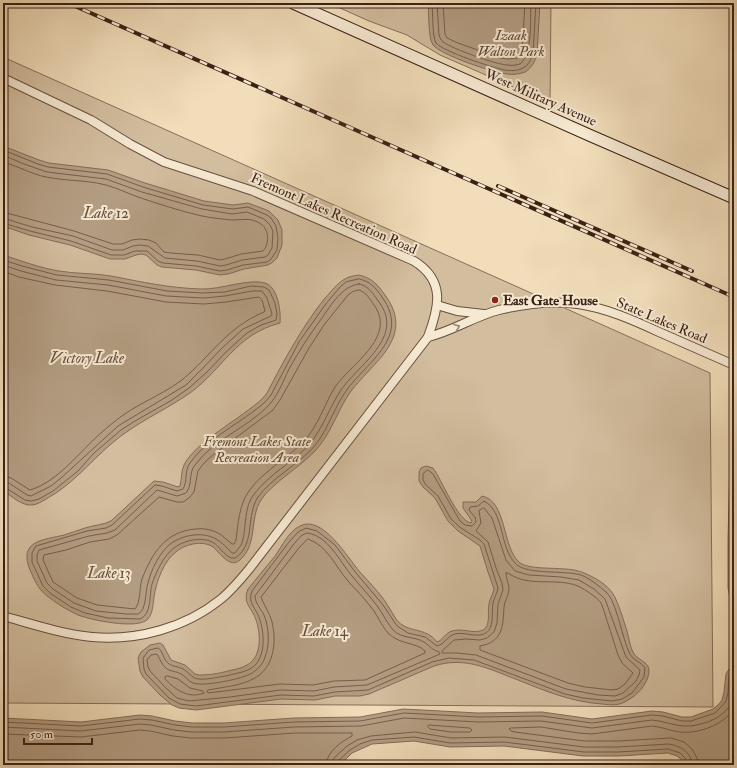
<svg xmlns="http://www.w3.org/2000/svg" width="737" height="768" font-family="'IM FELL Double Pica',serif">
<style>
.green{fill:#d2bd9e;stroke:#866e5a}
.water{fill:#b39d82;stroke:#836b57}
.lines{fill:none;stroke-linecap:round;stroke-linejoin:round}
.shore{stroke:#775e4c;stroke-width:1}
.street-casing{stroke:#684f3f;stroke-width:10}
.secondary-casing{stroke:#3b2016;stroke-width:13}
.street{stroke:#f6e9d2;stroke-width:8}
.secondary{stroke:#f6e9d2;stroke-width:11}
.rail-casing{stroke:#3b2016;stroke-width:4}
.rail{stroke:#f6e9d2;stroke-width:2.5;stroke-dasharray:8;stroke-linecap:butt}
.oneway{stroke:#988474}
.poi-dot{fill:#8f2418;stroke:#f6e9d2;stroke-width:1.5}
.labels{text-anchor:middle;stroke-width:4;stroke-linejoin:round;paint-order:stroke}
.park-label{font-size:14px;font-style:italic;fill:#614738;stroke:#f6e9d2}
.street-label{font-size:14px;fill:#3b2016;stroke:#f6e9d2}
.poi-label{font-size:14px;font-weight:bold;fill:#3b2016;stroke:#f6e9d2;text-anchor:start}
.water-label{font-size:15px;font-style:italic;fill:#654c3c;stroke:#f6e9d2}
</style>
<rect width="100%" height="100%" fill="#f1ddba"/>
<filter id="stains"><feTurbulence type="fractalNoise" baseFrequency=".005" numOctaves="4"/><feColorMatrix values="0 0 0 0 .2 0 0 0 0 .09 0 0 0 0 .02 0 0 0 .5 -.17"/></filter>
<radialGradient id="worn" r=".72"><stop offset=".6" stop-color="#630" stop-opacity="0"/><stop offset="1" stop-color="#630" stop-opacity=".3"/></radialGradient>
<g class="green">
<polygon points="329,3 551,3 550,103 440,55 407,35 369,21"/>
<polygon points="3,57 710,373 713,707 3,703"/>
</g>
<g class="water">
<path d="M428 3H540L537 54C535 61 532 68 525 72 520 74 513 75 507 74 494 73 441 55 433 45 428 38 429 13 428 3Z"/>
<polygon points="3,146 39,160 49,163 108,170 145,183 204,201 233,205 248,203 256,206 269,211 278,220 282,230 282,245 277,258 273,262 268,265 244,269 228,274 220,275 196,270 162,267 157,265 146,255 141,254 136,255 125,259 110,259 70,245 29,235 3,226"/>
<path d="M3 255C22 261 40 268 59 271 76 274 94 273 111 276 142 282 169 288 201 289 219 290 250 278 265 283 278 287 281 311 280 323 235 335 224 368 190 393 164 411 135 423 111 444 89 463 72 485 46 499 42 501 37 505 32 505 22 506 11 496 3 490Z"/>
<path d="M359 275C372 278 378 285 385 295 418 340 367 365 347 397 336 415 329 437 314 452 300 467 271 484 261 500 249 519 258 544 240 560 230 569 220 553 213 547 203 540 186 544 177 551 164 560 156 582 154 597 153 604 153 613 148 619 138 630 91 620 78 615 67 610 56 603 46 595 38 589 34 579 30 570 18 540 44 540 64 535 71 533 78 530 85 528 94 525 103 525 111 521L154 481 163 482 178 487 180 486C182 479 181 471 184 465 194 443 243 417 262 399L267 393C284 360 302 327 325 298 331 292 337 283 345 279 349 276 354 276 359 275Z"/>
<polygon points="734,431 734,607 730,598 728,588 728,540 730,459"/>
<path d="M426 466 433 468C442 480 457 520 471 523L472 521 463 508V502H476L482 496C507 501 502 547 519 562 530 572 568 565 584 573 594 577 608 585 613 594 618 601 624 622 627 631 629 638 630 648 634 654 639 661 650 662 649 672 648 683 638 695 628 700 620 706 611 705 602 704 572 702 545 691 518 680 489 669 465 656 434 666L369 694 360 696H335L315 700 281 699 196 710 179 708 172 705 160 695 143 677 140 671 138 658 141 652 150 645 160 643 163 645 171 660 185 665 195 674 199 675C207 675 216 674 224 672 231 670 241 669 247 665 262 657 261 634 256 620 252 607 242 604 248 589 257 578 266 567 275 556 282 546 289 531 300 526 322 514 348 558 359 571 368 581 377 590 385 601 389 607 392 613 396 619 407 634 425 626 437 642 443 640 445 633 452 631 461 628 471 633 480 631 492 629 487 612 489 604 490 598 493 594 494 589L488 572 480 546 458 531 448 521 435 498 423 487 419 481V472L421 468Z"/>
<polygon points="734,661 734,765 684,765 682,760 677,756 668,753 619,756 583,756 504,746 450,747 414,741 372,744 352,753 340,765 3,765 3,718 81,722 140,715 152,716 175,721 192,723 224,723 294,718 360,717 403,709 478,713 542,712 592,719 652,711 663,712 682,717 691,717 713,709 719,704 722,700 724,692 726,674"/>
</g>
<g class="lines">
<g class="shore">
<path d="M432 3C433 12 432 36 436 43 442 51 493 68 505 70 510 71 518 71 523 68 529 65 531 59 533 53L536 3"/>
<path d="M437 3 439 35C440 38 441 40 443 42 453 49 497 65 508 65 512 66 516 65 520 64 533 54 530 18 531 3"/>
<polyline points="443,3 445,34 447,38 458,43 500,58 508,59 518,58 522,51 525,3"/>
<polyline points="3,150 38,164 48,167 107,174 143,187 203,205 233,209 248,207 267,215 271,218 276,226 278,238 277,250 271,259 267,262 243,265 227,270 220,271 196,266 163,263 158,261 147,251 135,251 124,255 111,255 71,241 30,231 3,223"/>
<polyline points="3,155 24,164 47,172 106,179 142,192 202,209 232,214 247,212 264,219 270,225 273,231 272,248 268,255 265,257 242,260 226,265 220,266 197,261 165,258 148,246 140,245 133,246 123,250 112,250 73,236 32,227 3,218"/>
<path d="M3 162C18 166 31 174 46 177 66 181 87 180 106 185 117 188 127 193 138 197 159 204 180 211 202 216 212 218 222 219 232 220 244 220 250 217 261 224 270 230 269 245 263 251L241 254 225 259 220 260 198 255 170 253 164 252 156 243 149 240 140 239 132 240 122 244H113L74 231 3 212"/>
<polyline points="3,260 22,266 57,275 109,280 167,291 203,293 225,292 251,286 264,287 269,290 275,303 277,314 276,320 261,325 247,333 226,352 207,372 189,388 172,400 135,421 121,430 94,453 78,471 53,491 39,499 31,501 25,500 6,488 3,487"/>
<polyline points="3,265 21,271 56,280 108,285 166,296 204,298 225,296 252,291 262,291 267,298 272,314 271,316 243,329 222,348 203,368 186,385 118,426 61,478 51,486 31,496 27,495 9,483 3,482"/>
<path d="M3 271 19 277 55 285 107 291 166 302 204 304 226 302 259 297 262 300 265 311 264 312C226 328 212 355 182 380 170 389 156 396 143 403 128 411 114 421 101 433 79 452 59 481 30 490L11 478 3 476"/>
<path d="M359 279C370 281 376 288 382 297 412 339 364 363 344 394 332 412 326 435 310 451 295 466 271 479 258 497 246 515 255 541 238 556 230 564 220 547 214 543 203 536 184 540 174 548 164 555 156 572 152 584 149 595 152 614 140 619L108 618 85 613 71 607 50 593 43 586 32 562V553L36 546 87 531 106 528 112 525 155 485 162 486 177 491 183 489C188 481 184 471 190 463 207 438 243 422 265 402L271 395 299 342 325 305 340 287 346 282Z"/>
<path d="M359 284C369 286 373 294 379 302 405 337 359 364 341 390 329 408 322 431 307 447 291 463 269 475 255 493 243 507 247 527 242 543 241 546 237 550 235 553H232C227 548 222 542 216 539 202 531 181 535 169 545 159 554 151 570 148 583 145 591 147 610 138 614H126L96 611 74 603 53 589 47 583 37 561V555L39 550 89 536 107 533 115 530 157 490 177 496 186 493C193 485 188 473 195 465 214 439 247 428 268 406 278 396 283 381 289 369 299 351 310 334 322 318 331 305 342 286 359 284Z"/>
<path d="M359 290C366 292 370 299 374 305 397 337 351 364 335 387 324 405 318 427 303 442 287 459 263 471 249 491 239 505 238 524 236 540L234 544H232C228 541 224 537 220 534 213 530 204 528 196 529 166 531 152 553 142 579 139 588 141 602 135 609L97 605 77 598 53 582 43 560 44 555 66 550 90 542 109 539 117 535 159 497 177 502H183L189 498 194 492 198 471 204 463 214 454 273 410 280 400 309 348 324 325 348 295 352 292Z"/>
<polyline points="734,456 732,567 734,598"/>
<path d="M428 470 433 474 460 521 465 525 472 526 476 522 475 517 469 510 470 507 478 506 484 501C505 512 499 548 516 564 527 575 564 570 581 575 589 578 599 586 606 592 617 602 622 639 630 654 633 660 641 662 645 668L644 677 632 693 622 699 612 701 583 698 565 694 474 660 449 658 432 662 368 690 335 692 314 696 281 695 196 706 180 704 169 698 146 674 144 669 143 658 149 650 158 648C163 651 163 659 168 663 172 667 178 666 183 669 189 672 191 678 198 679 208 680 217 677 226 676 233 674 241 673 248 670 266 662 265 636 260 620 257 609 247 603 252 591L289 542 298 532 306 528 317 531 335 545 356 573 383 605 397 626 408 633 425 637 437 646C445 644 447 636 455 634 463 632 472 636 480 635 496 633 491 614 493 603 494 598 497 594 498 588L484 544 480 540 461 528 451 519 438 496 426 485 423 480V474Z"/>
<polygon points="484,508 492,518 506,560 515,571 529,575 561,577 579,580 594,589 605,599 626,657 640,670 639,675 636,681 623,693 615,696 598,695 566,689 476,655 457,653 442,653 442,651 454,640 466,639 480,640 487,638 494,632 497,623 498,604 503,590 502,583 496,568 488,542 476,531 481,523 479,511"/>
<path d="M307 533C328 535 340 562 352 576 361 587 370 596 378 607 383 614 387 623 393 630 402 639 414 636 424 642 430 646 432 650 439 652L440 654 367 685 334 687 314 691 280 690 230 697 189 701 177 698 166 688 150 671 148 667 147 660 151 655 157 654C161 661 163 669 172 671 175 672 178 672 181 674 185 676 188 681 193 683 203 687 243 679 252 673 258 669 263 664 265 657 270 645 269 627 264 615 261 609 255 603 255 596L293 545 301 536Z"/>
<path d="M308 539C328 546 335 566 348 581 357 591 366 600 374 611 379 619 383 628 389 634 401 645 416 642 425 651V653L365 680 334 681 313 685 280 684 208 693 207 691 208 690C223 687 240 686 253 679 274 669 277 642 272 622 270 613 264 606 261 597L298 549Z"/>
<path d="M506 573H508C529 588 555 577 578 586 582 588 587 591 591 594 595 597 600 600 602 605L618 655 622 663 633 673 625 684 618 689 612 690 585 687 568 683 480 650V646C503 642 503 626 504 607 504 601 509 596 509 589 509 584 506 578 506 573Z"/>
<path d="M168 676 178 679 190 688 203 691 204 693C188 699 176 690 165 679V677Z"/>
<polyline points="3,722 81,726 140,719 152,720 175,725 192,727 224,727 294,722 360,721 404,713 478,717 542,716 592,723 652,715 663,716 682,721 691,721 715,713 722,706 726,701 728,693 729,675 734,668"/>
<polygon points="429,725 470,728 472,730 470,732 451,732 430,729 428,727"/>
<path d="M3 727 81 731 140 724 151 725 174 730 191 732H224L294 727 361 726 404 718 478 722 541 721 592 728 652 720C663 721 672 725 683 726 699 727 724 719 731 703 734 695 732 686 734 678"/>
<path d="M3 734 81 737 140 730 150 731 173 736 191 738H224L295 733H352V736C341 742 327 751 326 765"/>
<path d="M332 765 333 760 336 756 347 746 357 740 371 736 392 734 415 732 451 738 505 737 584 747H618L669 744C680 746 692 752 692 765"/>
<polyline points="337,765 338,761 350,750 360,744 372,740 414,737 450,743 504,742 584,752 618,752 668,749 680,753 685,758 687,765"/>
<path d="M698 765 697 758 692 749 684 742 671 738 618 741H584L515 732 511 731 509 729 511 728 541 727 578 733 592 734 652 726C662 727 671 731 680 732 699 734 723 725 734 709"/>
</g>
<defs>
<g id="street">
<path d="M3 78 91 120 130 144 164 162 253 191 414 261C446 281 439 307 428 337L250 568C241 579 232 590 221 599 185 628 137 641 92 637 62 634 32 624 3 616"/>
<polyline points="437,305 457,311 484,314"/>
<path d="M428 337C453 331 475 316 499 310 524 304 552 300 578 304 606 308 633 320 659 332 684 343 709 354 734 365"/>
</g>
<polyline id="secondary" points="293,3 589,135 734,198"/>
</defs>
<use href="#street" class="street-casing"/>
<use href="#secondary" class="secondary-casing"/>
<use href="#street" class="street"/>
<use href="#secondary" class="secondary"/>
<defs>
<g id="rail">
<polyline points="68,3 734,297"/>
<polyline points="498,186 692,271"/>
</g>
</defs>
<use href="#rail" class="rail-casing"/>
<use href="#rail" class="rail"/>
</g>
<defs><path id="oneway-chevron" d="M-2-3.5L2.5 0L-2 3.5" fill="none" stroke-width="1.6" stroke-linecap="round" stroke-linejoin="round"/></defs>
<use class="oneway" href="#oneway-chevron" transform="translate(457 327) rotate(-22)"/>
<circle class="poi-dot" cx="495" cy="300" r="4"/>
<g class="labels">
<g class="park-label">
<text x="511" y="40">Izaak<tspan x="511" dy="16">Walton Park</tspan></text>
<text x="257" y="446">Fremont Lakes State<tspan x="257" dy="16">Recreation Area</tspan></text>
</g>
<g class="street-label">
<text transform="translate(541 97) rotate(24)" y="5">West Military Avenue</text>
<text transform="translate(334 213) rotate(24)" y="5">Fremont Lakes Recreation Road</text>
<text transform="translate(662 320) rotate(23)" y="5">State Lakes Road</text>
</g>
<g class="poi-label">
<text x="503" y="305">East Gate House</text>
</g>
<g class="water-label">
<text x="106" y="218">Lake 12</text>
<text x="87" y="363">Victory Lake</text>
<text x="109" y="578">Lake 13</text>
<text x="325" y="636">Lake 14</text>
</g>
</g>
<rect width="737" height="768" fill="none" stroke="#f1ddba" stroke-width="16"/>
<rect x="4" y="4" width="729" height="760" fill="none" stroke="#3b2016" stroke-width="2"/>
<rect x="8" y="8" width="721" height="752" fill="none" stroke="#3b2016"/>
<path d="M24 738v6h68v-6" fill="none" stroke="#3b2016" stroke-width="2"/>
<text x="30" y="738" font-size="12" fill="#3b2016" stroke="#f6e9d2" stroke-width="3" paint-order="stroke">50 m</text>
<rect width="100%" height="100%" filter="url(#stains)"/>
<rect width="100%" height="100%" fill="url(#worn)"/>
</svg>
